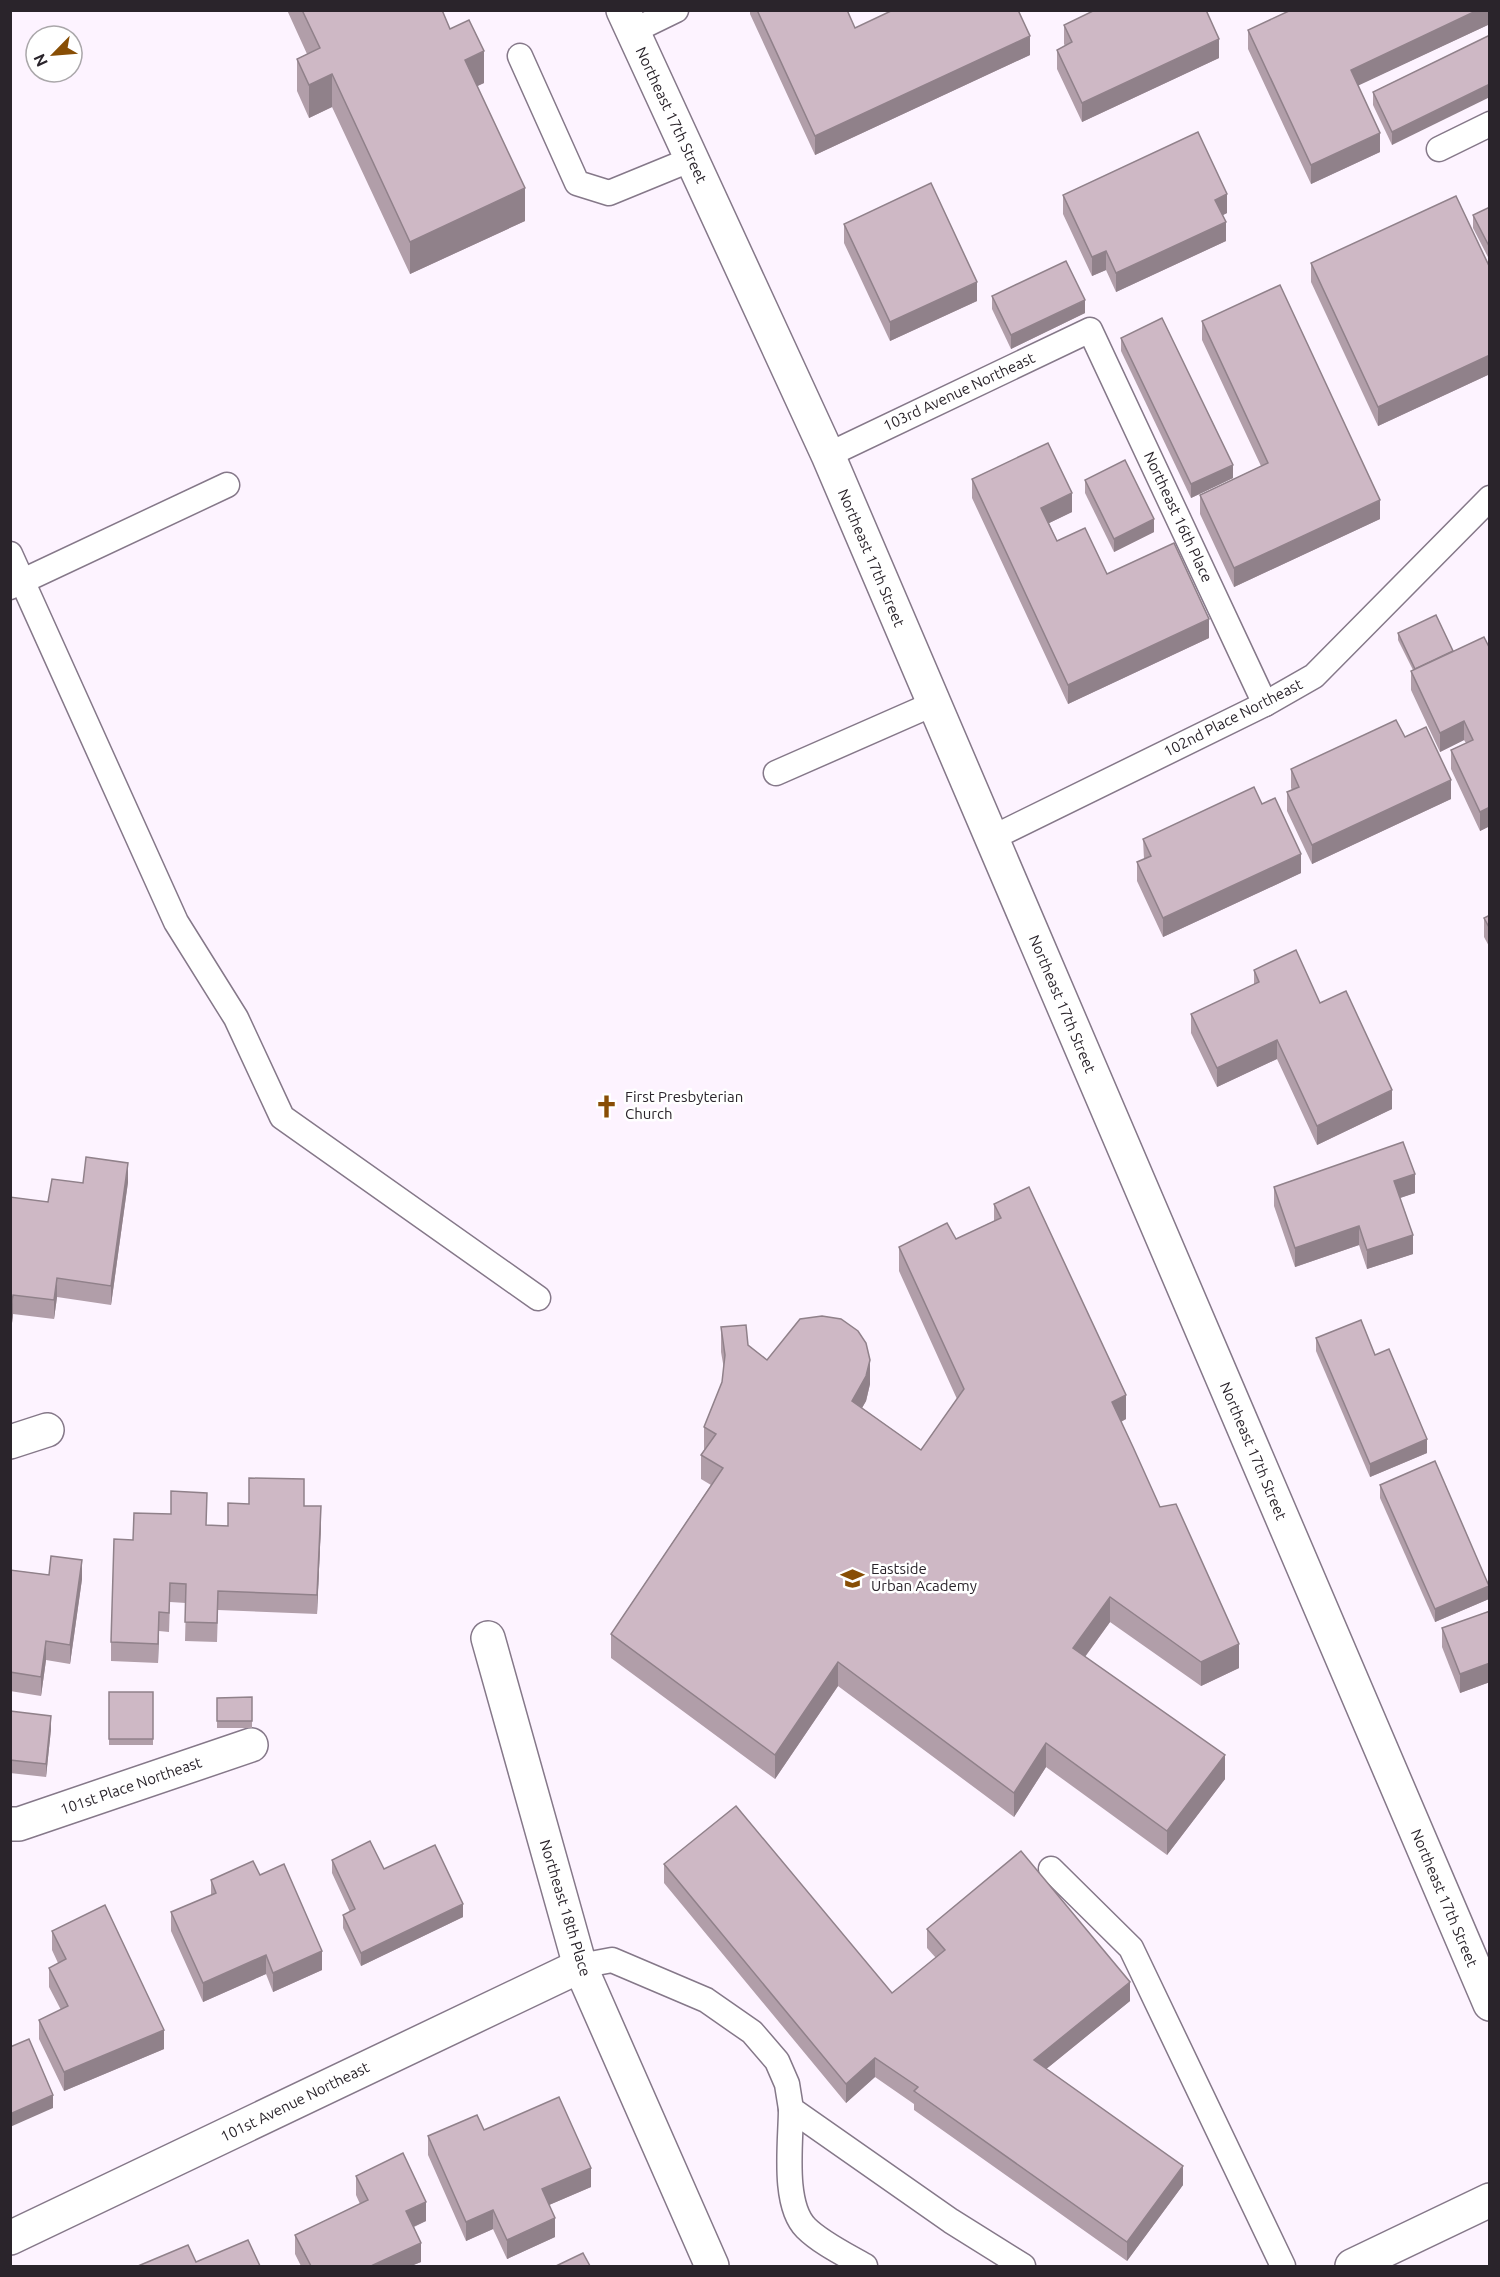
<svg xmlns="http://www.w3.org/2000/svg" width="1500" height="2277" font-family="Ubuntu,sans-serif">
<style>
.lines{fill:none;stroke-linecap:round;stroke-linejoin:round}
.service-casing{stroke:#857889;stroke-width:27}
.minor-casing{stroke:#857889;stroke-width:36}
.tertiary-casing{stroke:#857889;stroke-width:36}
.service{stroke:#fff;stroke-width:24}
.minor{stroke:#fff;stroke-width:33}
.tertiary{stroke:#fff;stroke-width:33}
.wall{fill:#b19ea9}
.shaded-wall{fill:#90818a}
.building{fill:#ceb8c5;stroke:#90818a;stroke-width:1.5}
.labels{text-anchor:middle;stroke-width:5;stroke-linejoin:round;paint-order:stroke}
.street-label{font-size:15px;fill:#2a242b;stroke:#fff}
.poi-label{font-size:15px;fill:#2a242b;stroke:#fff;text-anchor:start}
</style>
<rect width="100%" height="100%" fill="#fdf3ff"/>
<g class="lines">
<defs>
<g id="service">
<polyline points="633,31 676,10"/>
<polyline points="520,56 577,183 609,193 692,159"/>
<polyline points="1439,149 1490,124"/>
<polyline points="828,455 1090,330 1265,704"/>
<polyline points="10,554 176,922 236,1018 282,1117 538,1298"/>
<polyline points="10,587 227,485"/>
<polyline points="776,773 933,704"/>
<polyline points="992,838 1265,704 1314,676 1490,498"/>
<polyline points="1051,1869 1131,1948 1283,2266"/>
<polyline points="580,1966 612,1960 706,2000 752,2032 777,2061 787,2084 791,2109 951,2221 1023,2266"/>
<path d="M791 2109C791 2141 782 2204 806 2228 821 2243 846 2255 865 2266"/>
</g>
<g id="minor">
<polyline points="623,10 828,455 1490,2004"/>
<polyline points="10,1442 47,1430"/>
<polyline points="488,1638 580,1966 712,2266"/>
<polyline points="10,1824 19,1824 251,1745"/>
<polyline points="10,2238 580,1966"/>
</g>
<polyline id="tertiary" points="1352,2266 1490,2200"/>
</defs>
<use href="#service" class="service-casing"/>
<use href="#minor" class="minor-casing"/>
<use href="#tertiary" class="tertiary-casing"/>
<use href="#service" class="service"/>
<use href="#minor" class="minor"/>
<use href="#tertiary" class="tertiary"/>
</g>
<g class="wall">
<polygon points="287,10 442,10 450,29 484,83 477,86 525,221 410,274 332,107 309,118 297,91 297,59 307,54"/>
<polygon points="750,10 847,10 855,28 1030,55 815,155 750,14"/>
<polygon points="1490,24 1358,85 1380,152 1311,184 1248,49 1248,30"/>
<polygon points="1064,25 1219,58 1082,122 1057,69 1057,50 1065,46 1064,44"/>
<polygon points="1490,35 1392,145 1373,105 1373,92"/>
<polygon points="1063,195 1227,213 1223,215 1226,241 1116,292 1106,270 1092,276 1063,214"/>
<polygon points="1490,207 1490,261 1473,228 1473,215"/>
<polygon points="844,224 977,301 890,341 844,243"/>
<polygon points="1311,263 1490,268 1490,374 1378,426 1311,282"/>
<polygon points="992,296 1085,313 1011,349 992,309"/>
<polygon points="1202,321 1380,519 1234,587 1200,514 1200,495 1261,466 1202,340"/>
<polygon points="1121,338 1233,478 1191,498 1121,351"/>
<polygon points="972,479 1072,512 1049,523 1057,541 1107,574 1209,638 1068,704 972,498"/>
<polygon points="1085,480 1154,532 1114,552 1085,493"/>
<polygon points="1398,633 1453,651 1490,649 1490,826 1480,831 1451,769 1451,750 1466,743 1464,740 1440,752 1411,690 1411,671 1413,670 1398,640"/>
<polygon points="1405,737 1451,799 1312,864 1287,811 1287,792 1292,790 1291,788 1291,769"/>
<polygon points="1262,804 1301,873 1163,937 1137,881 1137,862 1144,859 1143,839"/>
<polygon points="1490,915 1490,948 1484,937 1484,918"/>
<polygon points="1254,970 1320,1003 1392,1109 1317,1145 1277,1059 1217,1087 1191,1033 1191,1014 1254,985"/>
<polygon points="128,1182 111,1305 57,1297 54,1319 13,1314 11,1332 10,1197 48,1202 83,1183"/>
<polygon points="1274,1187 1415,1193 1400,1198 1413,1254 1367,1269 1359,1245 1295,1267 1274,1206"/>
<polygon points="994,1204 1126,1419 1121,1422 1160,1507 1239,1668 1201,1686 1110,1622 1085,1657 1225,1779 1167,1855 1046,1767 1014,1817 838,1686 775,1779 611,1658 611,1634 711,1485 701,1479 701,1455 704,1450 704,1427 722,1382 724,1369 721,1352 721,1327 748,1345 767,1360 870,1384 866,1401 862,1408 921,1450 957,1399 899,1271 899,1247 956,1239 994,1221"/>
<polygon points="1316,1338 1375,1355 1427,1453 1370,1477 1316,1351"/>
<polygon points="1380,1485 1489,1599 1435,1622 1380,1498"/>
<polygon points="304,1506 321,1525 317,1614 218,1610 217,1642 185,1641 186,1603 170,1602 169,1632 159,1631 158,1663 111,1661 111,1642 133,1540 206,1525 228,1526"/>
<polygon points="10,1550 11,1570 82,1579 70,1664 46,1660 41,1696 10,1691"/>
<polygon points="1490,1611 1490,1682 1460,1693 1442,1647 1442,1628"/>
<rect x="109" y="1692" width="44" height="53"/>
<polygon points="252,1697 252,1728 217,1728 217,1698"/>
<polygon points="10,1711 51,1729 46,1777 10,1773"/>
<polygon points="332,1860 463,1917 361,1966 343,1928 343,1915 350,1912 332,1873"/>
<polygon points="664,1864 892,1993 936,1958 927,1948 927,1929 1130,2001 1046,2069 1183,2185 1127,2261 914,2110 914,2104 875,2077 846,2103 664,1883"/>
<polygon points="260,1875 322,1970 273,1992 266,1974 203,2002 171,1931 171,1912 211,1895 211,1880"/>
<polygon points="52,1931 164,2049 64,2091 39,2039 39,2020 61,2010 49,1987 49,1968 58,1963 52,1950"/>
<polygon points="484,2130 591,2187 549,2205 555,2237 507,2259 493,2229 466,2241 428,2155 428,2136"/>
<polygon points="356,2176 426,2221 414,2227 421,2262 411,2266 301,2266 295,2254 295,2235 360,2204 356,2195"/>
</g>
<g class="shaded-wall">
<polygon points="1478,10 1490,10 1490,24 1351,89 1351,70"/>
<polygon points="1030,36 1030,55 815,155 815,136"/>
<polygon points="1219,39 1219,58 1082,122 1082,103"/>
<polygon points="484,51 484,83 465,92 465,60"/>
<polygon points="332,74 332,107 309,118 309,85"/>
<polygon points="1490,84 1490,97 1392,145 1392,132"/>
<polygon points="1380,133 1380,152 1311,184 1311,165"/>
<polygon points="525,188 525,221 410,274 410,242"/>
<polygon points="1227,194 1227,213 1215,219 1215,200"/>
<polygon points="1226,222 1226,241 1116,292 1116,273"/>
<polygon points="1106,251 1106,270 1092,276 1092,257"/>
<polygon points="977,282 977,301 890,341 890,322"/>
<polygon points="1085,300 1085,313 1011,349 1011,335"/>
<polygon points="1490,355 1490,374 1378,426 1378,407"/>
<polygon points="1233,465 1233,478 1191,498 1191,484"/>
<polygon points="1072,493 1072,512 1041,527 1041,508"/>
<polygon points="1380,500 1380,519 1234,587 1234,568"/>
<polygon points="1154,519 1154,532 1114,552 1114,539"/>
<polygon points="1209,619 1209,638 1068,704 1068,685"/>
<polygon points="1464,721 1464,740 1440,752 1440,733"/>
<polygon points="1451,780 1451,799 1312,864 1312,845"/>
<polygon points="1490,807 1490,826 1480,831 1480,812"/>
<polygon points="1301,854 1301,873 1163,937 1163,918"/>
<polygon points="1277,1040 1277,1059 1217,1087 1217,1068"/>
<polygon points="1392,1090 1392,1109 1317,1145 1317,1126"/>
<polygon points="128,1163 128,1182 111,1305 111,1286"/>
<polygon points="1415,1174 1415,1193 1394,1200 1394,1181"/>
<polygon points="1359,1226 1359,1245 1295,1267 1295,1248"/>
<polygon points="1413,1235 1413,1254 1367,1269 1367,1250"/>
<polygon points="57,1278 57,1297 54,1319 54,1300"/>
<polygon points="13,1295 13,1314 11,1332 11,1313"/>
<polygon points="870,1360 870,1384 866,1401 852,1425 852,1401"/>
<polygon points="1126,1395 1126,1419 1112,1426 1112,1402"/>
<polygon points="1427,1439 1427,1453 1370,1477 1370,1464"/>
<polygon points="321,1506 321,1525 317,1614 317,1595"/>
<polygon points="82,1560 82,1579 70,1664 70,1645"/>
<polygon points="1489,1586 1489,1599 1435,1622 1435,1609"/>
<polygon points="1110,1597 1110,1622 1073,1673 1073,1648"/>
<polygon points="159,1612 159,1631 158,1663 158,1644"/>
<polygon points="46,1641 46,1660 41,1696 41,1677"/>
<polygon points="1239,1644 1239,1668 1201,1686 1201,1662"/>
<polygon points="838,1662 838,1686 775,1779 775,1755"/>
<polygon points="1490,1663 1490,1682 1460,1693 1460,1674"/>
<polygon points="51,1716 51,1729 46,1777 46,1764"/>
<polygon points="1046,1743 1046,1767 1014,1817 1014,1793"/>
<polygon points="1225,1755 1225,1779 1167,1855 1167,1831"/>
<polygon points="463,1904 463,1917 361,1966 361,1953"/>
<polygon points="322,1951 322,1970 273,1992 273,1973"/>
<polygon points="266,1955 266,1974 203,2002 203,1983"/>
<polygon points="1130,1982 1130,2001 1034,2079 1034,2060"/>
<polygon points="164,2030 164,2049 64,2091 64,2072"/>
<polygon points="875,2058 875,2077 846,2103 846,2084"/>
<polygon points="53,2095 53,2108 10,2127 10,2114"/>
<polygon points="1183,2166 1183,2185 1127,2261 1127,2242"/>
<polygon points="591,2168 591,2187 542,2208 542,2189"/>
<polygon points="426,2202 426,2221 406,2230 406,2211"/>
<polygon points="493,2210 493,2229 466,2241 466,2222"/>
<polygon points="555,2218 555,2237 507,2259 507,2240"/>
<polygon points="421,2243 421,2262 411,2266 371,2266"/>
</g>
<g class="building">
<polygon points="302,10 442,10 450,29 469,20 484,51 465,60 525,188 410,242 332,74 309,85 297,59 320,48"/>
<polygon points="757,10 847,10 855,28 893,10 1018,10 1030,36 815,136"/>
<polygon points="1095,10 1206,10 1219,39 1082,103 1057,50 1072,42 1064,25"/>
<polygon points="1291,10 1478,10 1351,70 1380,133 1311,165 1248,30"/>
<polygon points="1490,35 1490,84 1392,132 1373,92"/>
<polygon points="1198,132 1227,194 1215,200 1226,222 1116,273 1106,251 1092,257 1063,195"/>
<polygon points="931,183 977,282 890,322 844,224"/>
<polygon points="1456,196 1490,268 1490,355 1378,407 1311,263"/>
<polygon points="1490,207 1490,248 1473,215"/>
<polygon points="1066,261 1085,300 1011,335 992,296"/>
<polygon points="1280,285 1380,500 1234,568 1200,495 1268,463 1202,321"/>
<polygon points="1162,318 1233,465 1191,484 1121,338"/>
<polygon points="1048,443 1072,493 1041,508 1057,541 1085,528 1107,574 1174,543 1209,619 1068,685 972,479"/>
<polygon points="1125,460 1154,519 1114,539 1085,480"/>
<polygon points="1436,615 1453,651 1415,669 1398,633"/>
<polygon points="1484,637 1490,649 1490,807 1480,812 1451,750 1473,740 1464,721 1440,733 1411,671"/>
<polygon points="1396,720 1405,737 1426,727 1451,780 1312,845 1287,792 1299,787 1291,769"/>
<polygon points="1254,787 1262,804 1275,798 1301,854 1163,918 1137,862 1151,856 1143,839"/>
<polygon points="1490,915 1490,929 1484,918"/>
<polygon points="1296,950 1320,1003 1346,991 1392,1090 1317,1126 1277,1040 1217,1068 1191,1014 1259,982 1254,970"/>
<polygon points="1403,1142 1415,1174 1394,1181 1413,1235 1367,1250 1359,1226 1295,1248 1274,1187"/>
<polygon points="86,1157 128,1163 111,1286 57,1278 54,1300 13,1295 10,1313 10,1197 48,1202 52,1179 83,1183"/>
<polygon points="1029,1187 1126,1395 1112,1402 1133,1447 1160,1507 1176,1504 1239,1644 1201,1662 1110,1597 1073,1648 1225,1755 1167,1831 1046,1743 1014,1793 838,1662 775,1755 611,1634 723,1468 701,1455 716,1434 704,1427 722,1382 725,1355 721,1327 746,1325 748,1345 767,1360 800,1319 822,1316 841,1319 858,1331 866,1343 870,1360 866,1376 852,1401 921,1450 964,1389 899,1247 947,1223 956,1239 1001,1218 994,1204"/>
<polygon points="1361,1320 1375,1355 1389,1349 1427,1439 1370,1464 1316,1338"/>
<polygon points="1435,1461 1489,1586 1435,1609 1380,1485"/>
<polygon points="249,1478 304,1479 304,1506 321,1506 317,1595 218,1591 217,1623 185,1622 186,1584 170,1583 169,1613 159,1612 158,1644 111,1642 114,1539 133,1540 134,1513 171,1514 171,1491 207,1493 206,1525 228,1526 228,1503 249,1504"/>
<polygon points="51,1556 82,1560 70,1645 46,1641 41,1677 10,1672 10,1570 49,1575"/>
<polygon points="1490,1611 1490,1663 1460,1674 1442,1628"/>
<rect x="109" y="1692" width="44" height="47"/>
<polygon points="252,1697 252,1721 217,1721 217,1698"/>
<polygon points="10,1711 51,1716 46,1764 10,1760"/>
<polygon points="736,1806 892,1993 945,1950 927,1929 1021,1851 1130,1982 1034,2060 1183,2166 1127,2242 914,2091 918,2087 875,2058 846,2084 664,1864"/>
<polygon points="370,1841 384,1869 435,1845 463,1904 361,1953 343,1915 355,1909 332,1860"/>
<polygon points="253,1861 260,1875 284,1864 322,1951 273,1973 266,1955 203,1983 171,1912 216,1893 211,1880"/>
<polygon points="105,1905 164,2030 64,2072 39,2020 68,2006 49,1968 66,1959 52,1931"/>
<polygon points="29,2039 53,2095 10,2114 10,2047"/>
<polygon points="559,2097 591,2168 542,2189 555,2218 507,2240 493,2210 466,2222 428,2136 477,2115 484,2130"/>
<polygon points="403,2153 426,2202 406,2211 421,2243 371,2266 311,2266 295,2235 368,2200 356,2176"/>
<polygon points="248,2240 260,2266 138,2266 188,2245 196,2262"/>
<polygon points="583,2253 590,2266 556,2266"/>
</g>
<defs>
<symbol id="church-bare" viewBox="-9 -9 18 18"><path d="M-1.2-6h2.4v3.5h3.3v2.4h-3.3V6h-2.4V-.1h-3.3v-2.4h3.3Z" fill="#884e05" stroke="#fff" stroke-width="2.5" paint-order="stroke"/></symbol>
<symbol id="school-bare" viewBox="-9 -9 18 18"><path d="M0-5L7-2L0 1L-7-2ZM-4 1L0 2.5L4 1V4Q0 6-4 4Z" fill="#884e05" stroke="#fff" stroke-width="2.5" paint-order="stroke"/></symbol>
</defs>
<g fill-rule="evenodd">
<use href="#church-bare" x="590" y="1090" width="33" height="33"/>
<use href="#school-bare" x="836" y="1562" width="33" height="33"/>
</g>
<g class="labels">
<g class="street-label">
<text transform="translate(671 115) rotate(65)" y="5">Northeast 17th Street</text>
<text transform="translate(959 392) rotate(-25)" y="5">103rd Avenue Northeast</text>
<text transform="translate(1178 517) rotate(65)" y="5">Northeast 16th Place</text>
<text transform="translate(871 558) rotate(67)" y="5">Northeast 17th Street</text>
<text transform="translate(1233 718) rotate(-27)" y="5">102nd Place Northeast</text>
<text transform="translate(1062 1004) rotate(67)" y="5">Northeast 17th Street</text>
<text transform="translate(1253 1451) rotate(67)" y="5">Northeast 17th Street</text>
<text transform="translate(131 1786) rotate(-19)" y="5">101st Place Northeast</text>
<text transform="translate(1444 1898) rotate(67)" y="5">Northeast 17th Street</text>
<text transform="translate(565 1908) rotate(73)" y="5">Northeast 18th Place</text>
<text transform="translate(295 2102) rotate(-26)" y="5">101st Avenue Northeast</text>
</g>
<g class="poi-label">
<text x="625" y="1102">First Presbyterian<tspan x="625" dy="17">Church</tspan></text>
<text x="871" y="1574">Eastside<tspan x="871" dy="17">Urban Academy</tspan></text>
</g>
</g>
<rect width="1500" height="2277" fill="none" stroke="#2a242b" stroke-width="24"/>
<g transform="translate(54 54) rotate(245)"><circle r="28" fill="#ffffff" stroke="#aaa7aa" stroke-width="1.5"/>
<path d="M0-4.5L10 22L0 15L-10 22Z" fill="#884e05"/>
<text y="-9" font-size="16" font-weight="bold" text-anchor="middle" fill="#2a242b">N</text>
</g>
</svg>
